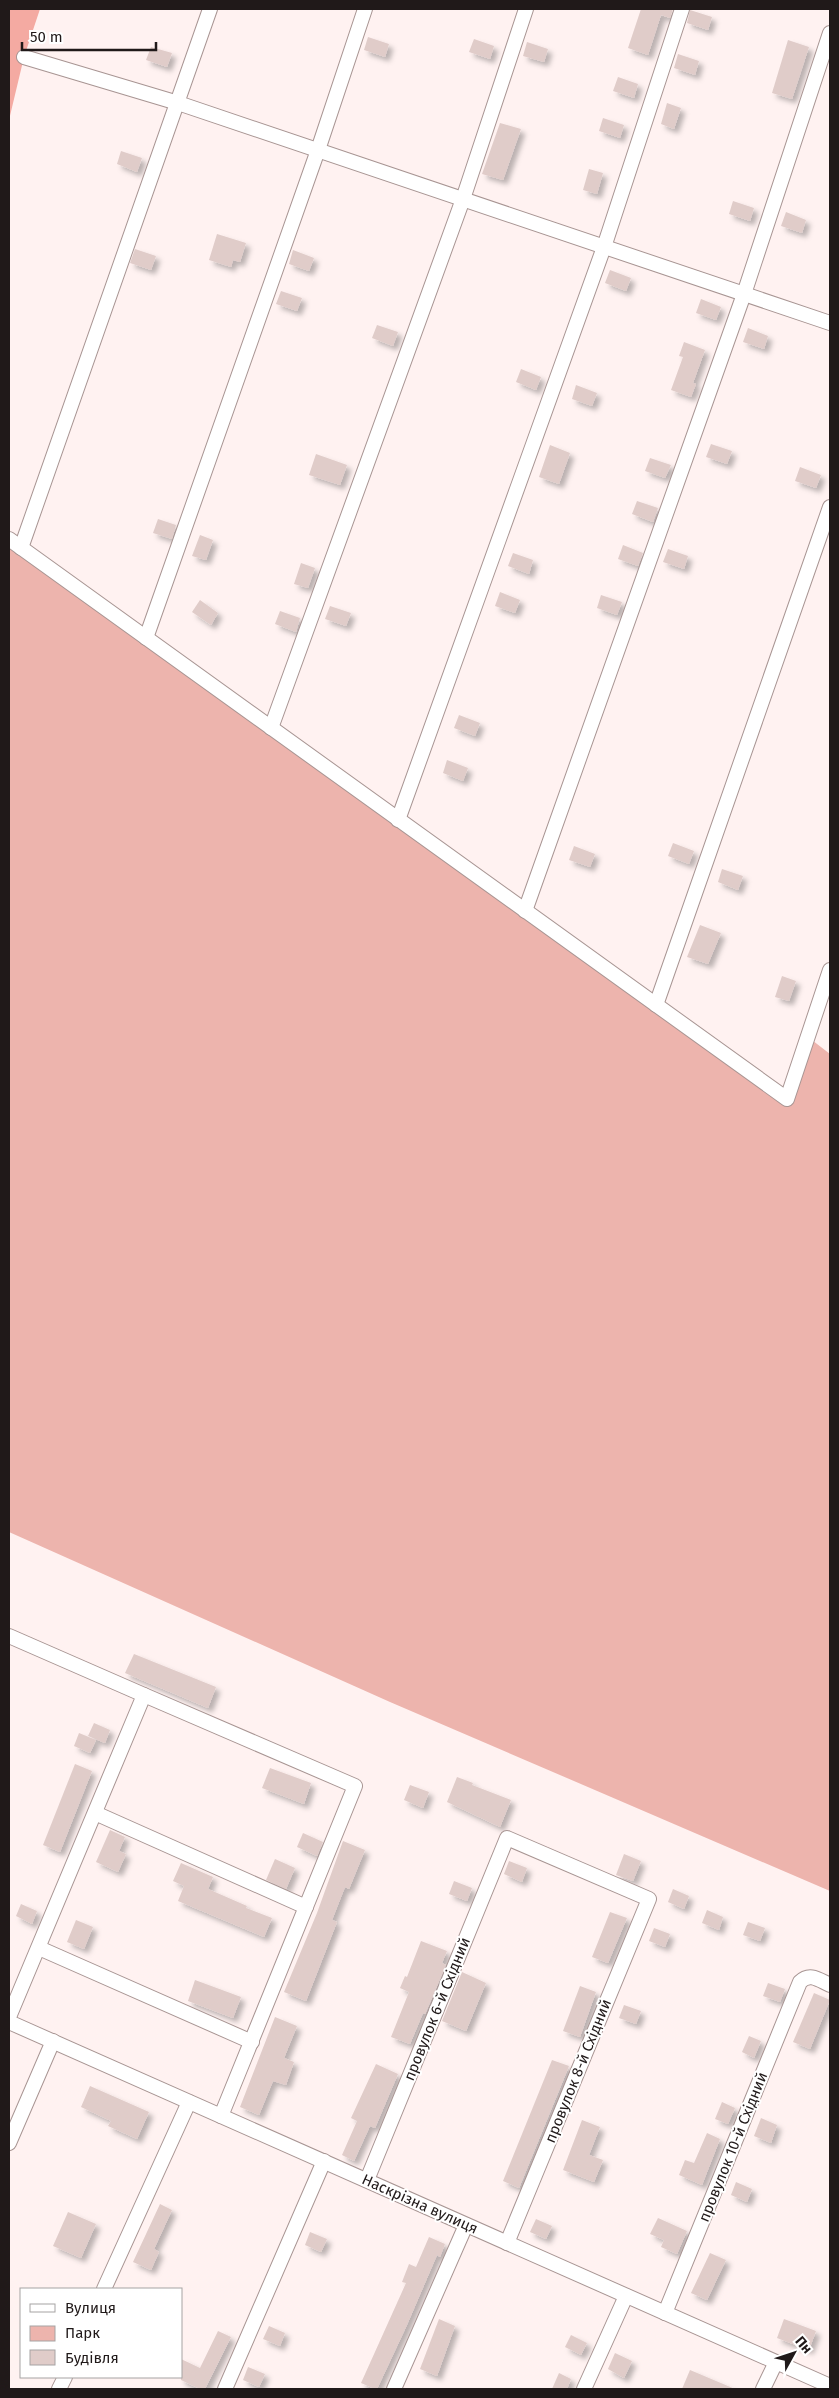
<svg xmlns="http://www.w3.org/2000/svg" width="839" height="2398" font-family="'Fira Sans',sans-serif">
<style>
.green{fill:#edb4ad}
.forest{fill:#f4aaa2}
.building{fill:#e0ccc9;filter:url(#shadow)}
.lines{fill:none;stroke-linecap:round;stroke-linejoin:round}
.minor-casing{stroke:#a89593;stroke-width:16}
.minor{stroke:#fff;stroke-width:14}
.labels{text-anchor:middle;stroke-width:4;stroke-linejoin:round;paint-order:stroke}
.street-label{font-size:15px;fill:#201919;stroke:#fff}
</style>
<defs>
<filter id="shadow"><feDropShadow dx="4.5" dy="4.5" stdDeviation="2.5" flood-color="#0004"/></filter>
</defs>
<rect width="100%" height="100%" fill="#fff2f1"/>
<polygon class="green" points="9,539 786,1099 808,1037 830,1054 830,1891 390,1702 9,1532"/>
<polygon class="forest" points="9,9 40,9 24,57 9,120"/>
<g class="building">
<polygon points="641,9 673,9 670,18 661,15 648,55 628,48"/>
<polygon points="690,10 712,17 708,30 687,23"/>
<polygon points="368,37 389,44 385,57 364,50"/>
<polygon points="474,39 494,46 490,59 469,52"/>
<polygon points="788,40 809,47 792,99 772,93"/>
<polygon points="527,42 548,49 544,62 523,56"/>
<polygon points="151,47 172,53 167,67 146,60"/>
<polygon points="678,54 699,61 695,75 674,68"/>
<polygon points="618,77 638,84 634,98 613,91"/>
<polygon points="667,103 681,108 674,129 661,124"/>
<polygon points="603,118 624,125 620,138 599,131"/>
<polygon points="500,123 521,129 503,180 482,174"/>
<polygon points="121,151 142,158 137,172 117,164"/>
<polygon points="589,169 603,173 597,194 583,190"/>
<polygon points="733,201 754,208 750,221 729,214"/>
<polygon points="786,212 806,220 802,233 781,226"/>
<polygon points="217,234 246,243 240,262 233,260 231,267 209,260"/>
<polygon points="135,249 156,256 151,270 130,263"/>
<polygon points="293,250 314,258 309,271 289,264"/>
<polygon points="610,270 631,278 626,291 605,283"/>
<polygon points="281,291 302,298 297,311 276,304"/>
<polygon points="701,299 721,307 716,320 696,313"/>
<polygon points="377,325 398,332 393,346 372,338"/>
<polygon points="748,328 768,336 764,349 743,342"/>
<polygon points="684,342 705,350 693,383 696,384 691,397 671,390 683,357 679,356"/>
<polygon points="521,369 541,377 536,390 516,382"/>
<polygon points="576,385 597,393 592,406 572,399"/>
<polygon points="711,444 732,451 727,464 706,457"/>
<polygon points="550,445 570,453 559,484 539,477"/>
<polygon points="316,454 347,465 340,485 309,475"/>
<polygon points="650,458 671,465 665,478 645,471"/>
<polygon points="800,467 821,475 816,488 795,481"/>
<polygon points="637,501 658,508 653,522 632,514"/>
<polygon points="158,519 176,525 172,539 153,533"/>
<polygon points="200,535 213,540 206,560 192,556"/>
<polygon points="623,545 643,553 638,566 618,559"/>
<polygon points="668,549 688,556 684,569 663,562"/>
<polygon points="513,553 533,560 529,574 508,566"/>
<polygon points="301,563 315,568 308,588 294,584"/>
<polygon points="500,592 520,600 515,613 495,606"/>
<polygon points="601,595 622,602 617,615 597,608"/>
<polygon points="200,600 218,613 211,625 192,612"/>
<polygon points="330,606 351,613 346,626 325,619"/>
<polygon points="280,611 300,618 296,632 275,624"/>
<polygon points="459,715 480,723 475,736 454,728"/>
<polygon points="447,760 468,768 463,781 443,773"/>
<polygon points="673,843 694,851 689,864 668,856"/>
<polygon points="574,846 595,854 590,867 569,860"/>
<polygon points="722,869 743,876 738,890 718,882"/>
<polygon points="700,925 721,933 708,964 687,957"/>
<polygon points="782,976 796,981 789,1001 775,997"/>
<polygon points="134,1654 216,1687 208,1708 125,1673"/>
<polygon points="94,1723 110,1730 105,1743 88,1736"/>
<polygon points="79,1733 96,1740 90,1753 74,1746"/>
<polygon points="75,1764 92,1771 60,1852 43,1845"/>
<polygon points="270,1768 311,1783 304,1804 262,1788"/>
<polygon points="457,1777 473,1783 472,1785 511,1800 500,1827 447,1802"/>
<polygon points="410,1785 429,1792 423,1808 404,1800"/>
<polygon points="110,1830 125,1837 119,1851 126,1854 118,1872 96,1862"/>
<polygon points="303,1833 323,1842 317,1856 297,1847"/>
<polygon points="343,1841 365,1850 349,1889 345,1887 332,1920 337,1922 306,2001 284,1992 317,1913"/>
<polygon points="624,1854 641,1861 633,1881 616,1875"/>
<polygon points="275,1859 295,1868 286,1889 266,1880"/>
<polygon points="509,1861 527,1868 522,1882 504,1874"/>
<polygon points="181,1863 213,1877 208,1889 247,1906 246,1908 272,1918 264,1937 178,1901 184,1886 173,1881"/>
<polygon points="454,1881 472,1888 467,1901 449,1894"/>
<polygon points="673,1889 689,1896 684,1909 668,1902"/>
<polygon points="21,1904 37,1911 32,1924 16,1916"/>
<polygon points="707,1910 723,1917 719,1930 702,1923"/>
<polygon points="610,1912 627,1918 608,1963 592,1957"/>
<polygon points="76,1920 93,1927 84,1949 67,1942"/>
<polygon points="748,1922 765,1928 760,1941 743,1935"/>
<polygon points="654,1928 670,1934 665,1947 649,1941"/>
<polygon points="421,1941 447,1951 442,1963 446,1965 425,2014 423,2013 410,2044 391,2037 409,1992 400,1988 405,1976 407,1977"/>
<polygon points="462,1972 486,1983 466,2031 442,2021"/>
<polygon points="195,1980 241,1997 233,2018 188,2001"/>
<polygon points="768,1983 785,1989 780,2002 763,1996"/>
<polygon points="580,1986 596,1992 580,2037 563,2031"/>
<polygon points="814,1993 830,2000 810,2049 793,2042"/>
<polygon points="624,2005 641,2011 636,2024 619,2018"/>
<polygon points="275,2017 297,2026 284,2058 294,2062 286,2085 273,2081 259,2115 240,2107"/>
<polygon points="749,2036 761,2041 754,2058 742,2052"/>
<polygon points="552,2060 569,2066 519,2188 503,2181"/>
<polygon points="376,2064 398,2074 375,2128 370,2126 354,2161 342,2155 357,2121 351,2118"/>
<polygon points="90,2086 149,2112 137,2139 108,2126 111,2121 81,2107"/>
<polygon points="722,2102 735,2108 728,2124 715,2119"/>
<polygon points="761,2118 777,2125 771,2143 754,2136"/>
<polygon points="582,2120 600,2127 589,2155 603,2160 594,2182 563,2170"/>
<polygon points="707,2133 720,2139 702,2185 679,2175 685,2160 694,2163"/>
<polygon points="736,2182 752,2189 747,2202 731,2195"/>
<polygon points="160,2204 172,2210 154,2249 159,2252 151,2270 133,2262"/>
<polygon points="68,2212 96,2224 81,2258 53,2246"/>
<polygon points="658,2218 687,2231 677,2254 661,2247 664,2240 650,2234"/>
<polygon points="536,2219 552,2226 546,2239 530,2232"/>
<polygon points="310,2232 327,2239 321,2252 305,2245"/>
<polygon points="429,2237 445,2244 440,2257 437,2255 406,2327 377,2389 375,2389 361,2383 406,2283 402,2282 409,2264 416,2267"/>
<polygon points="710,2253 726,2260 707,2300 691,2293"/>
<polygon points="439,2319 455,2326 437,2376 420,2369"/>
<polygon points="784,2319 816,2331 809,2350 777,2338"/>
<polygon points="269,2326 285,2333 280,2346 263,2339"/>
<polygon points="218,2331 231,2337 205,2389 200,2389 181,2380 181,2359 200,2368"/>
<polygon points="571,2335 587,2343 581,2355 565,2347"/>
<polygon points="615,2353 632,2361 624,2378 608,2369"/>
<polygon points="248,2367 265,2374 259,2387 243,2380"/>
<polygon points="690,2370 735,2389 682,2389"/>
<polygon points="559,2373 571,2379 567,2389 552,2389"/>
</g>
<g class="lines">
<defs>
<g id="minor">
<polyline points="24,57 178,103 830,323"/>
<polyline points="9,539 787,1099 830,970"/>
<polyline points="21,548 210,9"/>
<polyline points="146,638 318,150 365,9"/>
<polyline points="271,728 463,199 526,9"/>
<polyline points="398,820 604,247 682,9"/>
<polyline points="525,911 744,294 830,33"/>
<polyline points="656,1005 830,507"/>
<polyline points="9,1636 144,1695 9,2017"/>
<polyline points="144,1695 355,1786 221,2116"/>
<polyline points="95,1813 306,1907"/>
<polyline points="39,1948 252,2042"/>
<polyline points="9,2022 830,2386"/>
<polyline points="9,2143 53,2041"/>
<polyline points="367,2180 507,1838 649,1899 507,2243"/>
<polyline points="104,2289 189,2102"/>
<path d="M665 2313 800 1982C810 1972 819 1980 830 1985"/>
<polyline points="59,2389 65,2377"/>
<polyline points="225,2389 324,2161"/>
<polyline points="394,2389 466,2225"/>
<polyline points="584,2389 626,2296"/>
<polyline points="763,2389 776,2362"/>
</g>
</defs>
<use href="#minor" class="minor-casing"/>
<use href="#minor" class="minor"/>
</g>
<g class="labels">
<g class="street-label">
<text transform="translate(437 2009) rotate(-68)" y="5">провулок 6-й Східний</text>
<text transform="translate(578 2071) rotate(-68)" y="5">провулок 8-й Східний</text>
<text transform="translate(733 2147) rotate(-68)" y="5">провулок 10-й Східний</text>
<text transform="translate(420 2204) rotate(24)" y="5">Наскрізна вулиця</text>
</g>
</g>
<rect width="839" height="2398" fill="none" stroke="#201919" stroke-width="20"/>
<rect x="20" y="2288" width="162" height="90" fill="#ffffff" stroke="#a6a3a3"/>
<rect x="30" y="2304" width="25" height="8" fill="#ffffff" stroke="#a6a3a3"/>
<text x="65" y="2313" font-size="15" fill="#201919">Вулиця</text>
<rect x="30" y="2326" width="25" height="15" fill="#edb4ad" stroke="#a6a3a3"/>
<text x="65" y="2338" font-size="15" fill="#201919">Парк</text>
<rect x="30" y="2350" width="25" height="15" fill="#e0ccc9" stroke="#a6a3a3"/>
<text x="65" y="2363" font-size="15" fill="#201919">Будівля</text>
<g transform="translate(794 2353) rotate(50)" stroke="#ffffff" stroke-width="4" paint-order="stroke">
<path d="M0-4L9 19L0 12L-9 19Z" fill="#201919"/>
<text y="-8" font-size="14" font-weight="bold" text-anchor="middle" fill="#201919">Пн</text>
</g>
<path d="M22 42v8h134v-8" fill="none" stroke="#201919" stroke-width="2.5"/>
<text x="30" y="42" font-size="15" fill="#201919" stroke="#ffffff" stroke-width="4" paint-order="stroke">50 m</text>
</svg>
